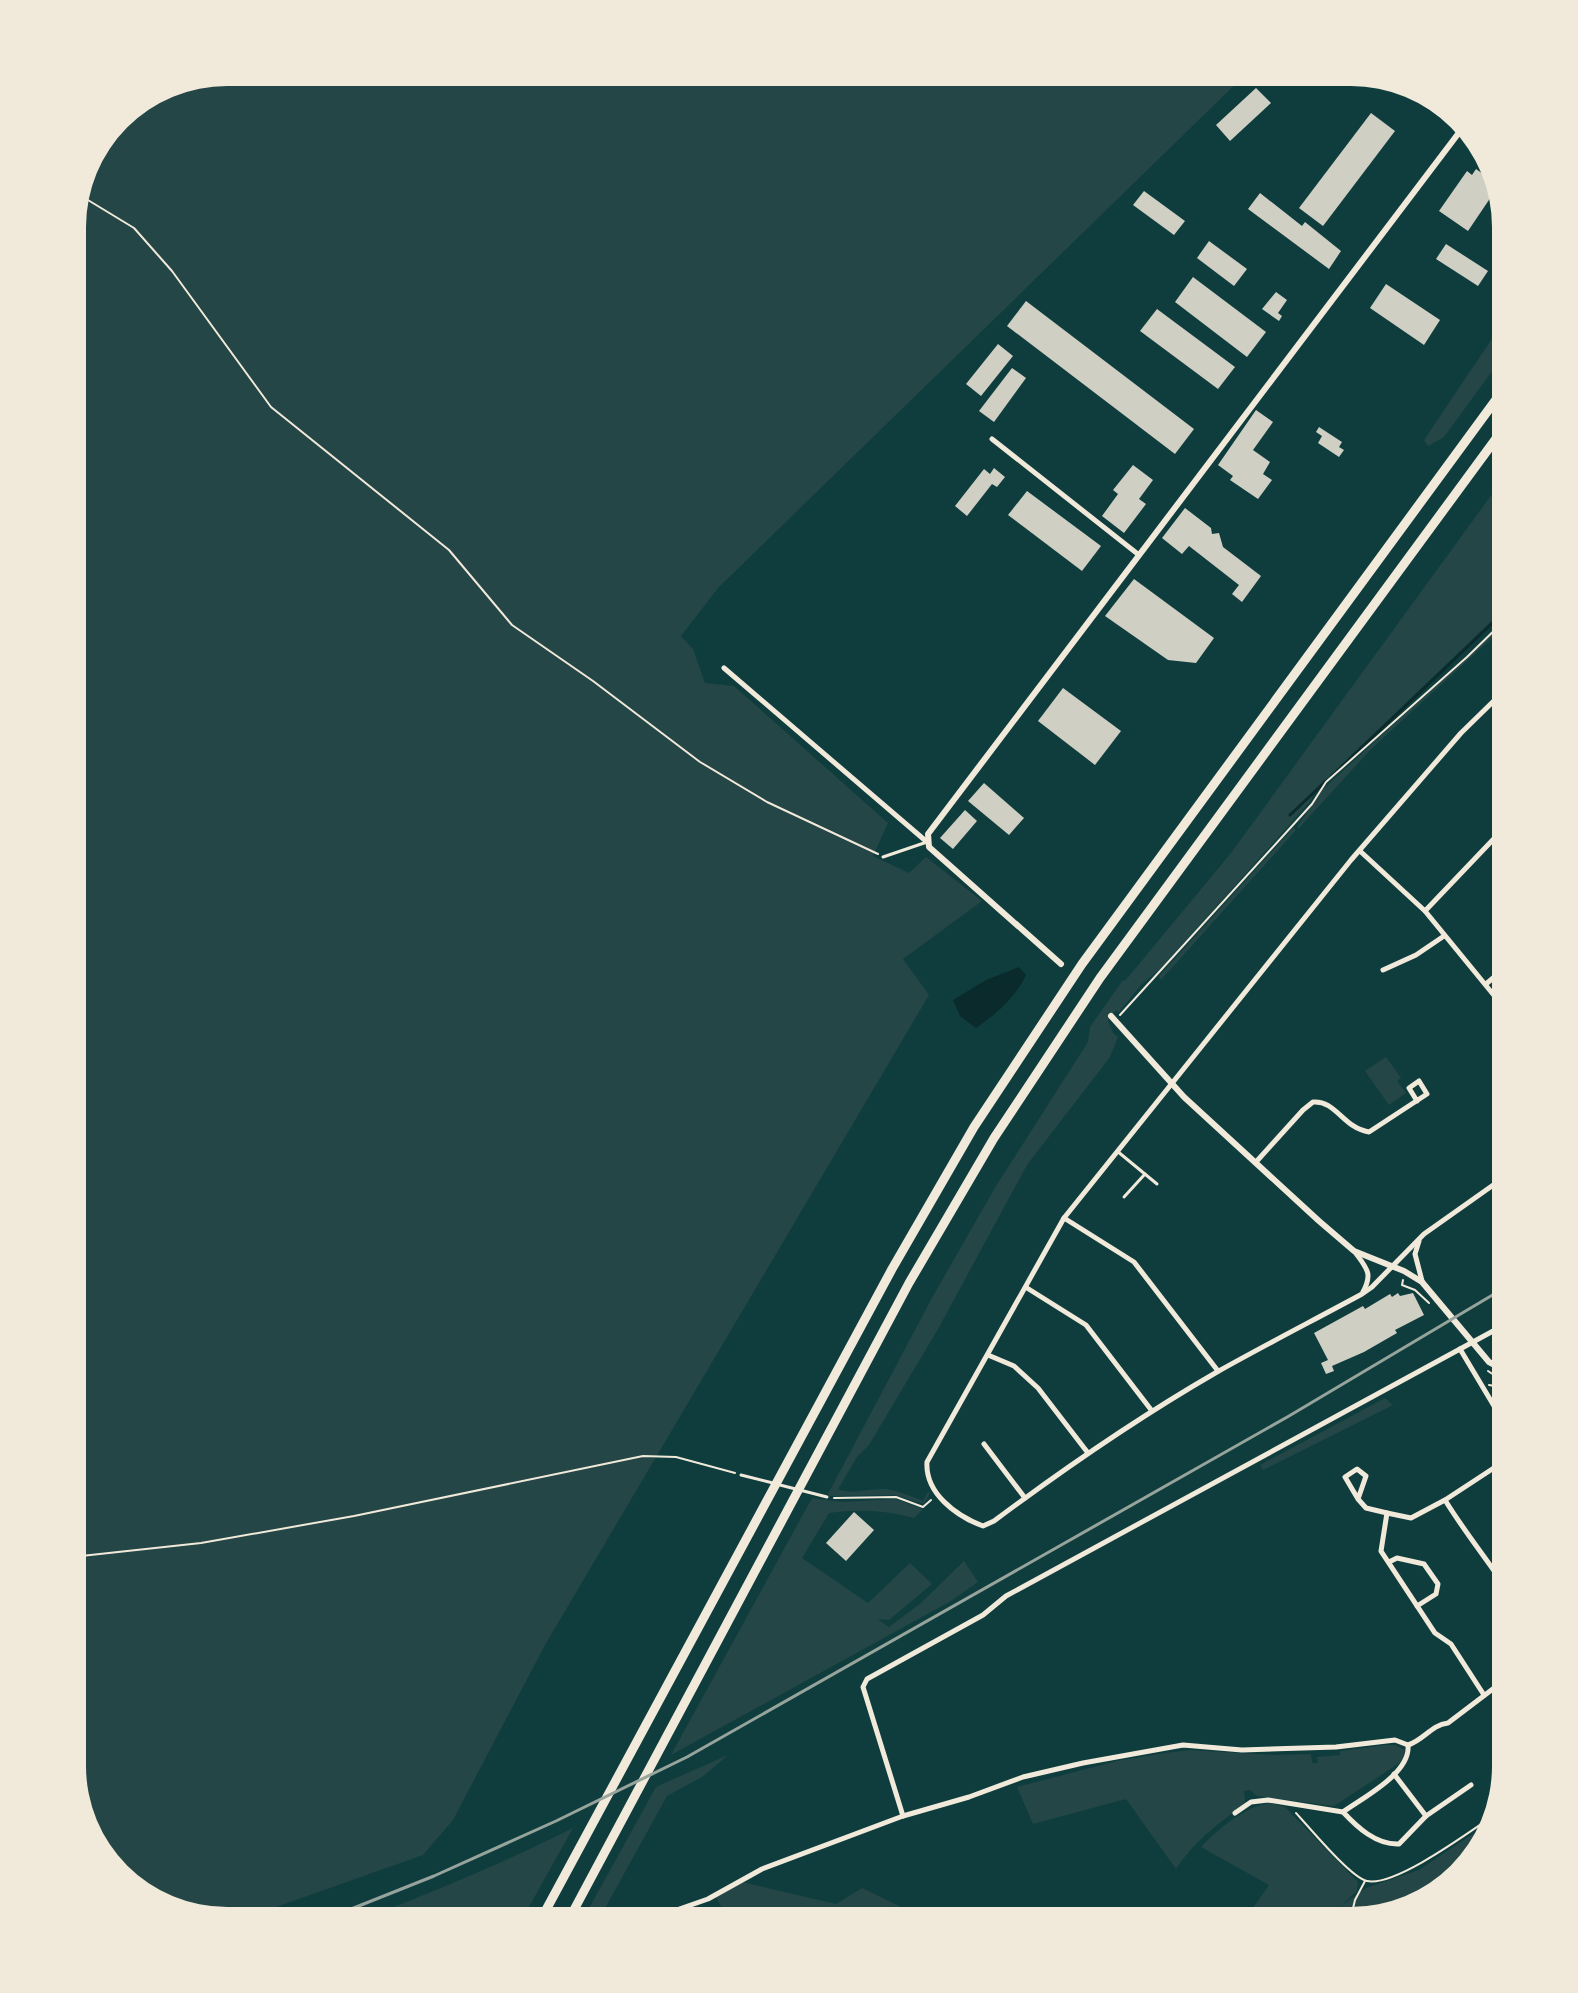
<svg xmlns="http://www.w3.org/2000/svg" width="1578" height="1993" font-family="'Fira Sans Condensed',sans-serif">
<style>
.green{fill:#244646}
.water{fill:#0a2a2b}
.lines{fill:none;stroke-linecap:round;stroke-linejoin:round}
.stream{stroke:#0a2a2b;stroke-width:3}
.building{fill:#cfcfc3}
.path{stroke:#f1e9da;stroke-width:2}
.service{stroke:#f1e9da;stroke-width:3}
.minor{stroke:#f1e9da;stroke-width:5}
.tertiary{stroke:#f1e9da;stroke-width:6}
.motorway{stroke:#f1e9da;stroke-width:9}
.rail{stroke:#97a49c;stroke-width:3}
</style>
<rect width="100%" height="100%" fill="#0f3d3e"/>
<g class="green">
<polygon points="227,72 1248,72 718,588 681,636 693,649 705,683 734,686 888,823 873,856 909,873 926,857 982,901 903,959 929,995 545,1645 453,1820 423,1855 236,1921 226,1921 150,1901 98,1852 72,1766 72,216 88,159 124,111"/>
<polygon points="1506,318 1506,352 1444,437 1428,446 1424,440"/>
<path d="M1506 475V607L1318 787 1309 803 1161 968 1141 985 1119 1012 1116 1010 1108 1021 1113 1033 1118 1037 1110 1057 1027 1165 938 1329 869 1445 857 1457 838 1489C851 1495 870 1488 884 1489 897 1490 910 1496 923 1501L928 1492 930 1493 924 1504 895 1495 829 1496 828 1494 933 1296 996 1186 1088 1042 1090 1027 1123 980 1125 981 1231 853Z"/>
<polygon points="1506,621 1506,625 1370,750 1299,828 1297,827 1322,790"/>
<polygon points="1293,828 1296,830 1161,980 1159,976"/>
<polygon points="1386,1057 1401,1078 1397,1081 1406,1093 1389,1105 1365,1071"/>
<polygon points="1385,1398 1393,1405 1263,1470 1260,1465"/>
<path d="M812 1498 843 1502 896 1499 923 1509 914 1518C885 1510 859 1509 829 1513L802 1558 868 1603 910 1563 932 1584 889 1620 878 1619 889 1627 921 1603 964 1561 978 1582 951 1601 671 1755Z"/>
<path d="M1386 1745H1395L1405 1750 1401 1762 1334 1806 1257 1796 1250 1790 1244 1791 1245 1802 1241 1807C1215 1826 1194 1842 1176 1869L1126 1799 1033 1824 1017 1787 1117 1761 1165 1753 1190 1750 1273 1755 1311 1754 1312 1763H1318L1317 1757 1340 1755V1751Z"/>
<polygon points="728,1755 702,1777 667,1796 604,1910 622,1917 623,1921 582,1921 656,1787"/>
<path d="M1271 1803 1285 1807 1358 1882 1357 1891 1341 1906 1366 1888 1419 1870 1492 1821 1486 1843 1437 1895 1352 1921H1244L1269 1885 1201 1847C1219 1828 1245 1806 1271 1803Z"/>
<path d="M573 1828 521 1921H357C431 1893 504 1863 573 1828Z"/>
<polygon points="742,1882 836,1904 862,1888 901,1907 908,1921 660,1921 697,1906 706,1921 724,1912 716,1897"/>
</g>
<path class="water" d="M1019 967 1026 975C1015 998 997 1013 976 1028L960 1016 953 1000 986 980Z"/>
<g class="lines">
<g class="stream">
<polyline points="1332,776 1506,610"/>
<polyline points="1290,815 1326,781"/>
</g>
</g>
<g class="building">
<polygon points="1256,88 1271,103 1230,141 1216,125"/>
<polygon points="1371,113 1395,131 1323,226 1299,208"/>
<polygon points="1476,169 1492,180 1495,191 1468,231 1439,211 1467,171 1472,175"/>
<polygon points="1144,191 1185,221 1174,235 1133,205"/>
<polygon points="1260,193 1302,226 1305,222 1341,251 1329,269 1248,209"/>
<polygon points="1209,241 1247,269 1234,286 1197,258"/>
<polygon points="1446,244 1488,271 1478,286 1436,259"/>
<polygon points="1193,277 1266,332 1247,357 1175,302"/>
<polygon points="1386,284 1440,320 1424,345 1370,308"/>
<polygon points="1276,292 1287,300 1278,313 1282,316 1279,321 1262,309"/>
<polygon points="1026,301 1194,429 1175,454 1007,326"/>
<polygon points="1157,309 1235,367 1218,389 1140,331"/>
<polygon points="998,344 1013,356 981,396 966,384"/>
<polygon points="1012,368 1026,378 994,422 979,411"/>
<polygon points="1256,410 1273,422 1253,450 1270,462 1263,474 1272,480 1258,499 1230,480 1233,476 1218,465"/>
<polygon points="1319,427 1342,442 1339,447 1344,450 1339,457 1318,443 1322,436 1316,432"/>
<polygon points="1133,465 1153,480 1139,499 1146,504 1124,533 1102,516 1118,494 1113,490"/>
<polygon points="994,468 1005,477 997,487 992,484 967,516 955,506 984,469 990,474"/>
<polygon points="1027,491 1101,546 1082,571 1008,515"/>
<polygon points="1185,508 1211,528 1212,534 1219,533 1223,547 1261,576 1242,602 1232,594 1239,585 1189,546 1182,554 1162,538"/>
<polygon points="1134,579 1214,638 1196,663 1168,660 1105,616"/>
<polygon points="1063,688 1121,731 1095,765 1038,721"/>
<polygon points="984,783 1024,818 1009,835 968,801"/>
<polygon points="965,810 977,821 953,849 940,838"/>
<polygon points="1398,1293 1400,1296 1413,1293 1424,1315 1395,1330 1397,1333 1364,1352 1332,1366 1334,1371 1326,1374 1321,1363 1328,1360 1314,1333 1363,1306 1365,1309 1390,1294 1392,1297"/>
<polygon points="854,1512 874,1530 846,1561 826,1543"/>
</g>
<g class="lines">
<g class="path">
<polyline points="78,194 134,228 172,271 271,407 449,550 512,625 593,681 700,762 767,802 878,854"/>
<polyline points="1120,1015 1312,804 1326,782 1467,657 1506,619"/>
<polyline points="1403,1280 1402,1285 1415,1290 1429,1303"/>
<polyline points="1488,1371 1506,1383"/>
<polyline points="1489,1385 1506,1388"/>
<polyline points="834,1498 896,1497 923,1507 931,1500"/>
<polyline points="72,1557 201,1543 354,1516 643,1456 676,1457 735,1473"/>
<path d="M1296 1813C1309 1827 1351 1878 1367 1881 1395 1887 1469 1832 1493 1816"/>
<polyline points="1350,1921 1355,1900 1365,1881"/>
</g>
<g class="service">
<polyline points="883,857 927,842"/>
<polyline points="1117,1151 1157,1184"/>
<polyline points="1124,1197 1145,1174"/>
<polyline points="741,1475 773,1483"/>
<polyline points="780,1485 827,1497"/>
</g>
<g class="minor">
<polyline points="992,439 1139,555"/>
<polyline points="724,668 927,842"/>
<polyline points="1360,851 1425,911 1506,1010"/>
<polyline points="1425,911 1506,826"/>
<polyline points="1383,970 1416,955 1444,936"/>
<polyline points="1486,984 1506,967"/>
<path d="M1256 1162 1303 1110 1313 1102C1336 1100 1343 1128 1369 1132L1427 1094 1419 1081 1409 1088 1417 1101"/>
<path d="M1506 1176 1424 1234 1372 1287 1362 1294C1314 1320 1265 1345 1217 1372 1139 1417 1065 1468 994 1521L983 1526C956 1516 925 1493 927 1462L1064 1218 1351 860 1461 733 1506 689"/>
<polyline points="1064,1218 1134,1262 1218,1371"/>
<polyline points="1419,1241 1415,1254 1422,1281"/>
<path d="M1355 1252C1367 1269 1373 1273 1363 1292"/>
<polyline points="1027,1288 1086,1325 1152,1411"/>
<polyline points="1460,1349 1506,1426"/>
<polyline points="988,1355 1014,1366 1038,1388 1088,1453"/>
<polyline points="984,1444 1025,1498"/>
<polyline points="1358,1499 1345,1477 1357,1469 1366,1476 1358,1499 1366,1508 1387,1513 1381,1551 1435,1633 1451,1644 1484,1695"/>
<polyline points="1387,1513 1411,1518 1445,1500"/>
<polyline points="1389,1562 1397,1558 1424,1564 1438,1584 1436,1594 1417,1606"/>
<path d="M1506 1588C1486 1558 1464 1531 1445 1500L1506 1460"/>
<path d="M1408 1745C1424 1740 1431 1725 1448 1723L1506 1679"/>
<polyline points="1394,1774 1426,1816"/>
<path d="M1343 1812C1357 1827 1376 1845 1399 1844L1426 1816 1471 1785"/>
<path d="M1235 1813 1251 1802 1268 1800 1343 1812C1364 1797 1411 1773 1408 1745"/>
<polyline points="903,1816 863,1687 867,1679 983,1615 1006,1596 1506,1324"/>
<polyline points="645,1921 708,1899 762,1869 903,1816 969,1797 1023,1777 1083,1763 1183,1745 1242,1750 1336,1747 1395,1740 1408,1745"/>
</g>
<g class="tertiary">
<polyline points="1061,964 929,847 928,834 1464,126"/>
<polyline points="1111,1016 1184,1097 1319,1221 1354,1251 1404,1271 1422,1282 1489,1362 1506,1371"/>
</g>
<g class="motorway">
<polyline points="540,1921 892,1269 974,1127 1082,964 1506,386"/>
<polyline points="568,1921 909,1283 994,1138 1100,978 1506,425"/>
</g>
<polyline class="rail" points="321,1921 434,1876 556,1821 687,1757 1289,1416 1506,1287"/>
</g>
<path d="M0 0H1578V1993H0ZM227 86H1351A141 141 0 0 1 1492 227V1766A141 141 0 0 1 1351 1907H227A141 141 0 0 1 86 1766V227A141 141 0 0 1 227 86Z" fill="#f1e9da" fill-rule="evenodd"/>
</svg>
